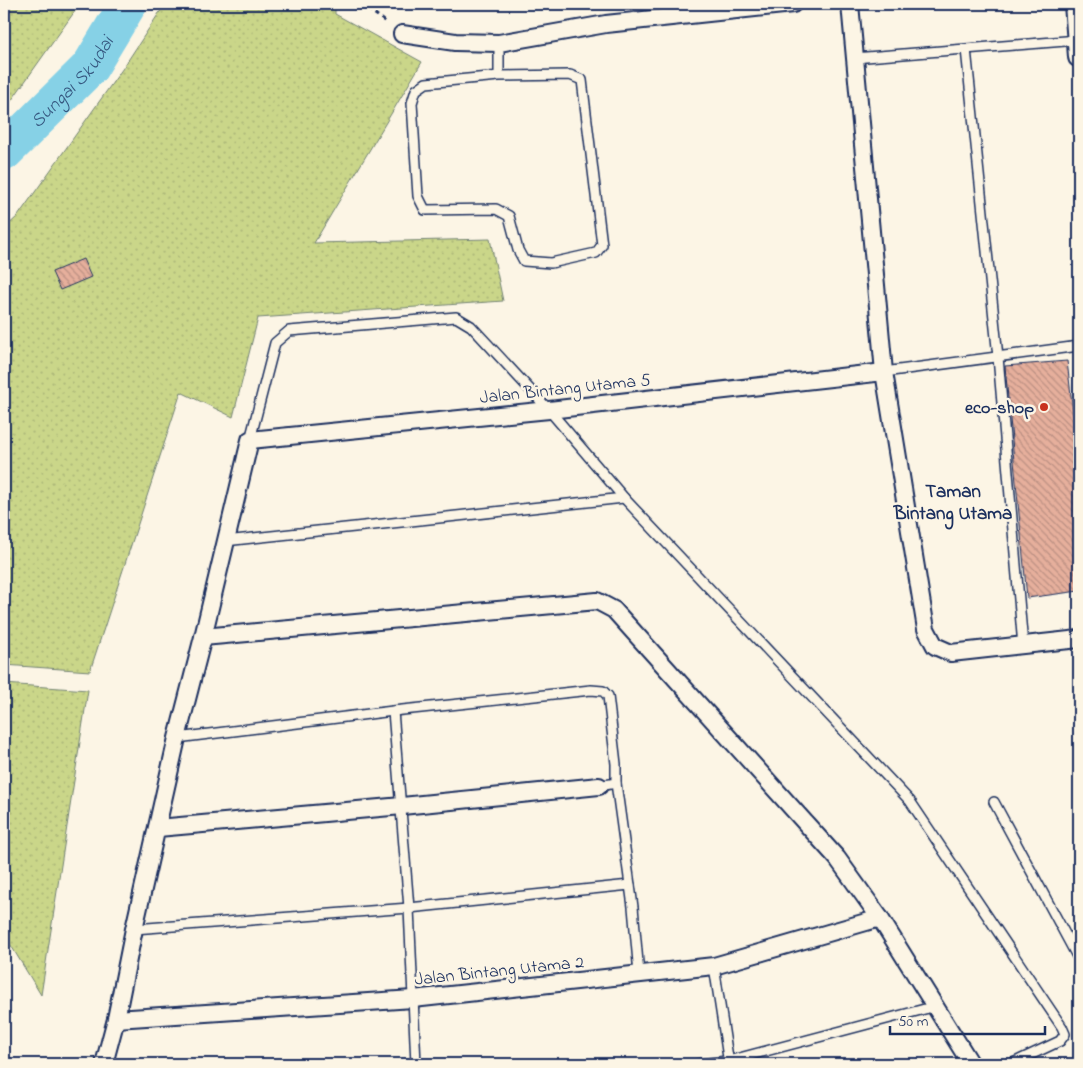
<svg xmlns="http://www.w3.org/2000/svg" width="1083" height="1068" font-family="'Indie Flower',sans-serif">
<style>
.grass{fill:url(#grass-dots);stroke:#728274}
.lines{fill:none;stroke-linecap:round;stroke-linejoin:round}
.river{stroke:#86d1e6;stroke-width:38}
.building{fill:url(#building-back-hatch);stroke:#1b2f5e}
.service-casing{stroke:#1b2f5e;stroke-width:12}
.minor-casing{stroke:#1b2f5e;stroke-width:20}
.tertiary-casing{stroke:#1b2f5e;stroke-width:24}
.path{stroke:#1b2f5e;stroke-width:3;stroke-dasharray:4 4;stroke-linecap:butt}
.service{stroke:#fcf5e5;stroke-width:9}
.minor{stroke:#fcf5e5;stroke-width:16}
.tertiary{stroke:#fcf5e5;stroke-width:20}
.poi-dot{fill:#c8321e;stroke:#fcf5e5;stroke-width:2}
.labels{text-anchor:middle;stroke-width:5;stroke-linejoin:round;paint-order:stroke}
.street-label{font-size:18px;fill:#1b2f5e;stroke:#fcf5e5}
.poi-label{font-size:18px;font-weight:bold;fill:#1b2f5e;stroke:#fcf5e5;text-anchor:end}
.water-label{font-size:19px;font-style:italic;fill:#365880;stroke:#fcf5e5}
.neighbourhood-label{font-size:19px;font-weight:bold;fill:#1b2f5e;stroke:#fcf5e5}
</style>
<defs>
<pattern id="grass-dots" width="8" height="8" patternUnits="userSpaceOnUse" patternTransform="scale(1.25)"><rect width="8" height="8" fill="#cad689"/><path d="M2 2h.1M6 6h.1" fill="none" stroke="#adb879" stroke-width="1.8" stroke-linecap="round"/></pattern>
<pattern id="building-back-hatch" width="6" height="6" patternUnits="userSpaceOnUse" patternTransform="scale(1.25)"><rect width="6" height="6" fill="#e6af9c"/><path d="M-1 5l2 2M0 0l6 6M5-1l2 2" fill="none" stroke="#ba8f82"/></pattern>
</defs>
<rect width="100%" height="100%" fill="#fcf5e5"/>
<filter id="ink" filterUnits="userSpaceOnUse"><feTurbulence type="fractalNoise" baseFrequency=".02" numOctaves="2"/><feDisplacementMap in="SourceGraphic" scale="10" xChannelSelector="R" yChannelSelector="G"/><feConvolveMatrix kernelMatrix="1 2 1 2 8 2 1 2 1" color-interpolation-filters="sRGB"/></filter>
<g filter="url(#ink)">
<g class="grass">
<polygon points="4,4 80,4 4,111"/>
<polygon points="165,4 335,4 335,14 422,62 314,243 490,239 503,301 258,318 233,417 181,392 90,671 4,665 4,548 6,536 4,536 4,229 18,216 123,68"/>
<polygon points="4,684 88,690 41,995 4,934"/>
</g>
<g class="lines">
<path class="river" id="s1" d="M4 152 90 67 128 4"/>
</g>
<g class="building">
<polygon points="83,259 91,277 60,290 52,272"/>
<polygon points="1067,361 1079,463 1079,591 1027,598 1005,366"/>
</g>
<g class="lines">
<defs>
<g id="service">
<polyline points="499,43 499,76 426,83 416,90 412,103 418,196 425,210 496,209 509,216 518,250 524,261 551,263 596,253 602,245 582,80 570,75 499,76"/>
<polyline points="966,49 998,357 1023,646"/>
<polyline points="854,58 1078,40"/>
<polyline points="884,372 1079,346"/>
<polyline points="250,440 275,343 289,331 456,317 471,326 549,410 624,498 910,801 1062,1027 1065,1034 1060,1041 1011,1064"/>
<polyline points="225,541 624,498"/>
<polyline points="393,711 409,908 416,1064"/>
<polyline points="177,738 393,711 591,690 603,691 608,696 616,764 616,783 599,786"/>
<polyline points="616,783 630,885"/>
<polyline points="994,802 1079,960"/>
<polyline points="134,929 409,908 630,885 633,907 639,974"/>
<polyline points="714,966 729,1064"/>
<polyline points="698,1064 728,1061 936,1006"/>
</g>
<g id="minor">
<polyline points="850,4 884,372 926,629 935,646 951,653 1079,639"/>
<polyline points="402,34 455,42 499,43 606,24 793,4"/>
<polyline points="203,637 597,601 614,610 837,858 880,918 971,1064"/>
<polyline points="158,828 402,806 599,786"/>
<polyline points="116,1019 413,999 714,966 880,918"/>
<polyline points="104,1064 116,1019 134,929 177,738 203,637 250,440 549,410 884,372"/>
</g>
<polyline id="tertiary" points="1075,4 1079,57"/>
</defs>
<use href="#service" class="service-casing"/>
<use href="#minor" class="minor-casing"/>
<use href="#tertiary" class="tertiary-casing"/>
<polyline class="path" points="362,4 387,23"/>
<use href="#service" class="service"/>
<use href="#minor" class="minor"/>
<use href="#tertiary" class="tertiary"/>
</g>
</g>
<circle class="poi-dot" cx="1044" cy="407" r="5"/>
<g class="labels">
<g class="street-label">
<text transform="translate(565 388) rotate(-6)" y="6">Jalan Bintang Utama 5</text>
<text transform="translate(499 970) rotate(-6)" y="6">Jalan Bintang Utama 2</text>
</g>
<g class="poi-label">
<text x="1034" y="413">eco-shop</text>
</g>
<g class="water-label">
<text dy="7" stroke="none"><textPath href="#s1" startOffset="98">Sungai Skudai</textPath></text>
</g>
<g class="neighbourhood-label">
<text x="953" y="497">Taman<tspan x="953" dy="22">Bintang Utama</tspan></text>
</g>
</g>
<rect width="1083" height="1068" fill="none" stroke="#fcf5e5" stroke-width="20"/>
<rect x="10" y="10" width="1063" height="1048" fill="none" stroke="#1b2f5e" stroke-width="2" filter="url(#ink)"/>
<path d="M890 1026v8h155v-8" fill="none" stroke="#1b2f5e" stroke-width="2.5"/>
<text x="898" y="1026" font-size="15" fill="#1b2f5e" stroke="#fcf5e5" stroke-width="4" paint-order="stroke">50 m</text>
</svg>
